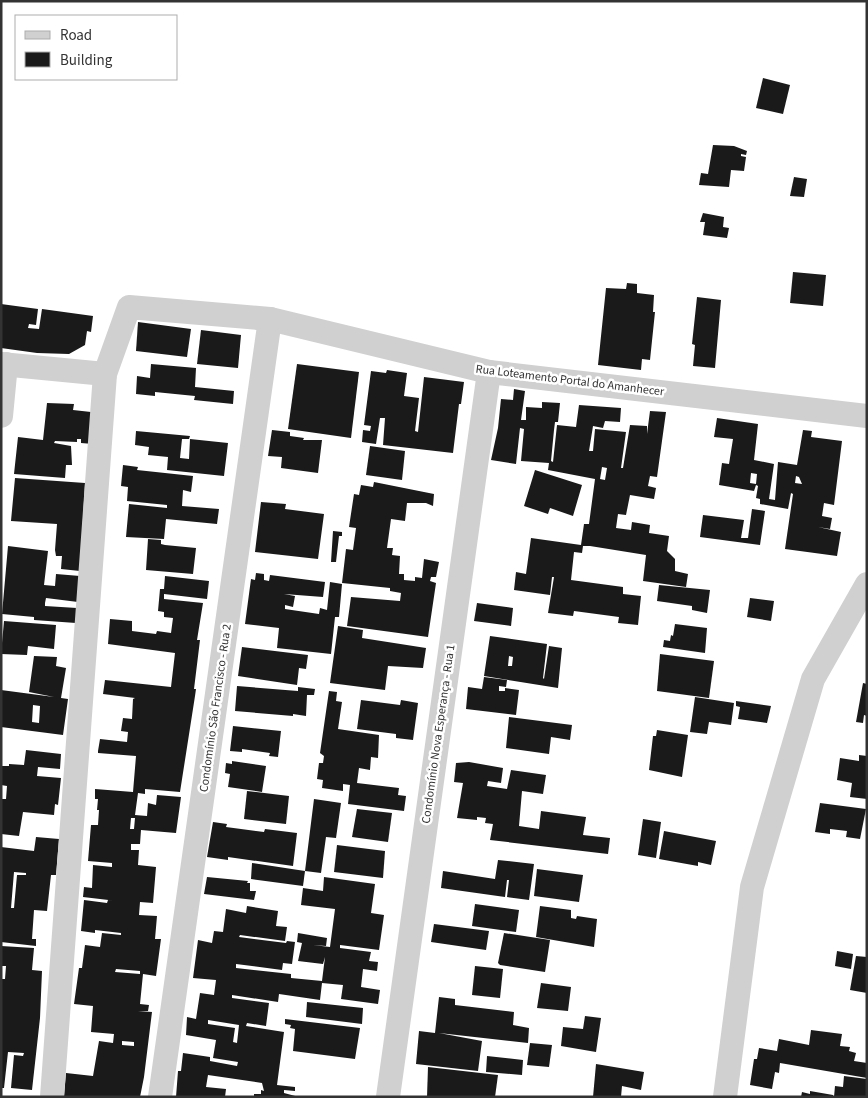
<svg xmlns="http://www.w3.org/2000/svg" width="868" height="1098" font-family="'Source Sans 3',sans-serif">
<style>
.building{fill:#1a1a1a;fill-rule:evenodd}
.lines{fill:none;stroke-linecap:round;stroke-linejoin:round}
.minor{stroke:#d0d0d0;stroke-width:24}
.labels{text-anchor:middle;stroke-width:5;stroke-linejoin:round;paint-order:stroke}
.street-label{font-size:12px;fill:#333;stroke:#fff}
</style>
<rect width="100%" height="100%" fill="#fff"/>
<g class="building">
<polygon points="763,78 790,85 783,114 756,108"/>
<polygon points="713,145 734,146 747,151 746,155 741,154 741,156 746,157 744,171 731,170 729,187 699,185 701,173 708,174"/>
<polygon points="794,177 807,179 804,197 790,196"/>
<polygon points="703,213 724,217 723,227 729,228 727,238 703,235 705,222 700,222"/>
<polygon points="793,272 826,275 823,306 790,303"/>
<polygon points="627,283 637,284 637,293 654,295 653,312 655,312 650,360 642,359 641,370 598,365 606,288 626,289"/>
<polygon points="697,297 721,300 715,368 693,366 695,345 692,344"/>
<polygon points="1,304 38,309 36,325 29,324 28,328 39,329 42,309 93,316 91,332 87,331 85,345 69,354 37,353 1,348"/>
<polygon points="138,322 191,329 187,357 136,351"/>
<polygon points="201,330 241,335 238,368 197,364"/>
<polygon points="151,364 196,368 195,387 234,391 233,404 194,400 195,396 155,392 155,396 136,394 137,376 150,378"/>
<polygon points="297,364 359,372 351,438 288,429"/>
<polygon points="387,370 407,373 404,396 419,398 415,431 418,432 424,377 464,382 461,404 459,404 453,453 383,445 385,418 380,418 376,444 362,442 363,430 370,431 371,426 364,425 371,371 386,373"/>
<path d="M514 389 525 391 521 420H526V407L542 408V402L560 403 558 422H555L554 430 551 461 553 462 557 425 576 427 579 405 621 408 620 422 605 421 603 428 593 426 589 451H593L595 429 626 432 621 468H623L630 425 647 426V434L650 411 666 412 657 477 650 476 648 486 656 488 654 499 630 495 626 515 618 514 616 528 631 530 632 522 650 525 649 533 669 536 667 551 675 559V571L688 574 686 587 643 581 646 555 590 546H583L582 553 574 552 571 580 623 587V594L641 596 638 625 618 623 619 617 574 611 573 616 548 613 554 577H552L550 595 514 590 516 572 526 574 531 538 581 545 584 524H589L595 479 548 470 549 463 521 461 524 429 520 428 516 464 491 460 498 428 501 399 513 400ZM602 467 607 468 605 480 600 479Z"/>
<polygon points="47,403 74,404 73,410 91,412 93,444 81,443 81,439 77,439 77,442 55,441 54,443 71,446 72,465 66,465 65,478 14,474 18,437 43,440"/>
<path d="M717 418 758 424 754 460 774 464 769 499 775 500 778 462 797 465 803 430 812 431 811 437 842 441 834 505 824 503 822 516 832 518 830 529 818 527 841 532 837 556 785 549 793 494 791 493 788 509 760 504V499L756 498 758 486 756 485 754 491 719 485 722 463 729 464 733 439 714 437ZM751 473 757 474 756 484 750 483ZM796 476 799 477 802 484 795 483Z"/>
<polygon points="272,430 290,432 290,436 304,438 303,440 322,440 318,473 281,468 282,457 268,456"/>
<polygon points="136,431 190,436 189,439 182,439 180,458 189,459 190,439 228,443 224,476 167,470 168,457 148,455 149,447 135,445"/>
<polygon points="370,446 405,451 402,480 366,475"/>
<polygon points="123,465 138,467 137,470 193,476 191,492 183,490 182,506 219,509 217,524 166,519 164,539 126,537 129,504 167,508 167,505 127,501 128,487 121,486"/>
<polygon points="535,470 582,485 573,516 550,508 548,514 524,506"/>
<polygon points="15,478 85,483 80,571 61,569 62,556 56,556 55,550 57,524 11,521"/>
<polygon points="374,482 434,494 433,506 426,503 407,503 405,521 391,519 387,548 393,548 392,555 400,556 399,574 404,574 404,580 415,581 415,577 422,578 424,559 439,562 436,577 431,577 430,581 436,583 428,637 347,626 351,597 400,601 401,593 390,591 390,588 342,583 346,549 353,550 356,528 349,527 354,494 359,495 361,485 373,487"/>
<polygon points="261,502 286,504 285,509 324,514 318,559 255,552"/>
<polygon points="752,509 765,511 760,545 700,537 703,515 744,520 741,538 748,538"/>
<polygon points="333,531 342,532 342,536 339,536 336,562 331,562"/>
<polygon points="148,539 161,540 161,544 165,545 196,548 193,574 146,570"/>
<polygon points="8,546 48,551 44,585 55,586 56,574 80,576 78,602 46,598 45,603 45,606 77,608 76,623 34,620 34,617 2,614"/>
<polygon points="256,573 264,574 264,580 269,581 270,575 325,582 323,597 284,594 295,596 293,607 285,605 285,609 319,614 320,608 327,610 330,582 342,584 339,617 335,617 331,654 277,648 279,628 245,624 251,579 255,580"/>
<path d="M165 576 209 581 207 599 164 594V599L203 603 197 640H200L194 689H196L195 696 180 792 145 789V794L138 793 135 815 147 816 148 803 156 805 157 795 181 797 176 833 141 830 140 844H131V850H139L138 865 156 867 153 903 140 902 139 915 157 916 155 939H161L156 976 143 974 140 1004 149 1005 148 1011H138L152 1012 144 1077 140 1097H64L66 1073 93 1076 99 1041 113 1043 114 1034 91 1032 93 1006 74 1004 79 968H82L85 945 100 947 102 933 121 935V933L95 930V933L81 931 84 900 107 903 108 900 117 901 83 897 84 887 92 888 93 865 112 867V863L88 861 91 825H98L99 810H97L98 799H95V789L133 792 136 756 98 753V751L100 739 127 742 128 732 121 731 123 718 132 719 133 699 135 698 103 694 105 680 171 687 175 653 108 644 110 619 132 621V631L156 634 157 631 171 633 173 618 164 617V612L158 611 160 589H164ZM131 818H135L134 829H130ZM116 969 140 971V974L115 972ZM122 1041 134 1042V1046L122 1045Z"/>
<polygon points="659,585 710,590 707,613 692,610 692,606 657,601"/>
<polygon points="750,598 774,601 771,621 747,617"/>
<polygon points="477,603 513,608 511,626 474,621"/>
<polygon points="4,621 56,625 54,649 28,646 27,655 1,654"/>
<polygon points="675,624 707,628 705,653 663,647 664,640 670,641 671,635 673,636"/>
<polygon points="338,626 363,630 362,638 426,648 423,668 388,666 385,690 330,683"/>
<path d="M490 636 547 644 543 678 544 679 549 646 562 648 558 688 484 676ZM509 656 513 657 512 666H508Z"/>
<polygon points="242,647 308,655 306,669 299,668 297,685 238,676"/>
<polygon points="660,654 714,661 709,698 657,691"/>
<path d="M34 656 57 657 56 666 66 668 61 698 68 699 63 735 1 727V690L54 697 29 692ZM33 705 40 706 39 723 32 722Z"/>
<polygon points="484,677 507,680 506,687 499,686 499,691 505,691 505,688 519,690 516,715 466,709 468,687 482,689"/>
<polygon points="863,683 867,684 867,716 864,715 863,723 856,722"/>
<polygon points="237,686 298,691 298,687 315,689 314,695 307,695 306,716 293,714 293,716 235,711"/>
<polygon points="329,691 337,692 336,701 342,702 338,729 379,735 378,758 371,757 370,770 359,768 357,783 399,788 398,795 406,796 404,811 348,804 350,785 343,784 343,791 322,788 323,780 317,779 319,763 323,763 324,756 320,753"/>
<polygon points="695,697 734,703 731,725 709,722 707,734 690,732"/>
<polygon points="361,700 400,705 401,700 418,703 413,740 396,738 396,734 357,729"/>
<polygon points="736,701 771,706 767,723 738,719 740,707 736,706"/>
<polygon points="509,717 572,725 570,740 551,737 549,754 506,748"/>
<polygon points="233,726 281,731 278,757 269,756 270,753 242,749 242,752 230,751"/>
<polygon points="657,730 688,735 682,777 649,770 653,736 656,736"/>
<polygon points="26,750 61,754 60,769 38,767 37,776 61,778 58,805 55,804 54,815 23,812 19,836 1,834 1,799 6,799 7,786 1,785 1,766 9,766 9,764 24,765"/>
<polygon points="859,755 867,756 867,799 850,797 852,783 837,780 840,758 859,761"/>
<polygon points="232,761 266,766 262,792 228,787 230,774 225,773 226,763 232,764"/>
<polygon points="469,762 503,768 501,783 488,781 487,786 507,789 511,770 546,775 543,794 522,791 519,826 539,829 541,811 586,817 583,835 610,838 608,854 490,840 493,824 485,823 486,818 477,817 477,820 457,818 463,783 454,782 456,763"/>
<polygon points="247,791 289,796 286,824 244,819"/>
<polygon points="314,799 341,803 336,838 326,837 321,873 305,871"/>
<polygon points="820,803 866,809 860,839 846,837 847,831 830,829 830,834 815,832"/>
<polygon points="357,809 392,813 388,842 352,837"/>
<polygon points="643,819 661,822 656,858 638,855"/>
<polygon points="213,822 227,824 226,827 264,832 265,829 297,833 293,866 228,857 228,860 207,857"/>
<polygon points="664,831 716,841 711,865 698,862 698,866 659,859"/>
<path d="M36 837 59 839 56 875H51L47 911 34 910 32 939H36V946L1 942V847L34 851ZM14 872 26 873V875H17L14 908H11Z"/>
<polygon points="337,845 385,851 383,878 334,872"/>
<polygon points="498,860 534,864 529,900 507,897 509,880 507,880 505,897 441,888 443,871 495,879"/>
<polygon points="252,863 305,871 303,886 251,879"/>
<polygon points="537,869 583,875 579,902 534,896"/>
<polygon points="207,877 248,881 247,883 250,883 250,891 256,891 254,900 204,894"/>
<path d="M324 877 375 884 371 913 384 915 379 950 340 945V948L371 952 369 961 378 962 377 971 363 969 361 987 380 990 378 1004 341 999 343 985 322 983 320 1000 279 994 278 1002 232 995V998L269 1003 266 1026 247 1023 246 1026 284 1032 277 1085 295 1087V1091L284 1090V1093L299 1097H254V1094H261V1090L264 1091 262 1083 208 1075 206 1087 226 1089 225 1097H176L178 1071H181L183 1053 210 1057V1061L237 1066 238 1062 213 1058 216 1040 186 1035 187 1017 196 1019 200 993 214 995 216 980 193 978 198 940 212 943 214 931 223 932 226 909 246 913 247 906 278 911 276 926 287 927 285 941 240 935 239 937 286 943 287 941 295 942 292 964 283 963 282 970 236 964V968L291 974V978L322 981 325 957 323 964 298 961 302 943 297 942 298 933 327 938 326 946 313 945 330 947 335 909 301 905 303 888 323 891ZM208 1020 239 1025 237 1043 233 1042 235 1028 208 1024Z"/>
<polygon points="475,904 519,910 516,932 472,926"/>
<polygon points="540,906 571,910 571,918 576,919 577,916 597,919 594,947 536,937"/>
<polygon points="434,924 489,931 486,950 431,942"/>
<polygon points="504,933 550,940 545,972 500,965 498,963"/>
<polygon points="1,946 34,948 32,970 42,971 40,1018 32,1090 11,1088 14,1055 23,1056 24,1053 8,1052 4,1088 1,1088 1,979 5,979 6,966 1,966"/>
<polygon points="837,951 853,954 851,969 835,966"/>
<polygon points="856,956 867,957 867,993 850,990"/>
<polygon points="475,966 503,969 500,998 472,995"/>
<polygon points="541,983 571,987 568,1011 537,1008"/>
<polygon points="439,997 455,999 455,1005 514,1012 513,1025 529,1028 528,1043 439,1033 482,1041 478,1071 416,1064 419,1031 435,1033"/>
<polygon points="307,1002 363,1008 362,1024 306,1017"/>
<polygon points="585,1016 601,1018 596,1052 561,1046 563,1027 583,1029"/>
<polygon points="285,1019 360,1028 355,1059 293,1051 295,1029 290,1028 291,1025 285,1024"/>
<polygon points="811,1030 842,1034 840,1046 850,1047 849,1051 856,1053 854,1061 867,1063 867,1078 780,1063 779,1073 775,1072 772,1089 750,1085 754,1059 757,1059 759,1048 777,1051 779,1039 809,1045"/>
<polygon points="530,1043 552,1045 549,1067 527,1065"/>
<polygon points="487,1056 523,1060 522,1075 486,1072"/>
<polygon points="596,1064 644,1072 641,1090 622,1086 621,1097 593,1097"/>
<polygon points="428,1067 498,1075 495,1097 427,1097"/>
<polygon points="844,1076 867,1079 867,1097 834,1097 835,1086 843,1087"/>
<polygon points="810,1091 833,1095 833,1097 801,1097 802,1092 810,1094"/>
</g>
<g class="lines">
<g class="minor">
<polyline points="1,364 105,374"/>
<polyline points="1,416 6,364"/>
<polyline points="52,1097 105,374 129,307 270,319 489,372 867,416"/>
<polyline points="160,1097 270,319"/>
<polyline points="388,1097 489,372"/>
<polyline points="725,1097 752,887 813,679 867,584"/>
</g>
</g>
<g class="labels">
<g class="street-label">
<text transform="translate(570 380) rotate(7)" y="4">Rua Loteamento Portal do Amanhecer</text>
<text transform="translate(215 708) rotate(-82)" y="4">Condomínio São Francisco - Rua 2</text>
<text transform="translate(438 734) rotate(-82)" y="4">Condomínio Nova Esperança - Rua 1</text>
</g>
</g>
<rect width="868" height="1098" fill="none" stroke="#333333" stroke-width="5"/>
<rect x="15" y="15" width="162" height="65" fill="#ffffff" stroke="#adadad"/>
<rect x="25" y="31" width="25" height="8" fill="#d0d0d0" stroke="#adadad"/>
<text x="60" y="40" font-size="15" fill="#333333">Road</text>
<rect x="25" y="52" width="25" height="15" fill="#1a1a1a" stroke="#adadad"/>
<text x="60" y="65" font-size="15" fill="#333333">Building</text>
</svg>
